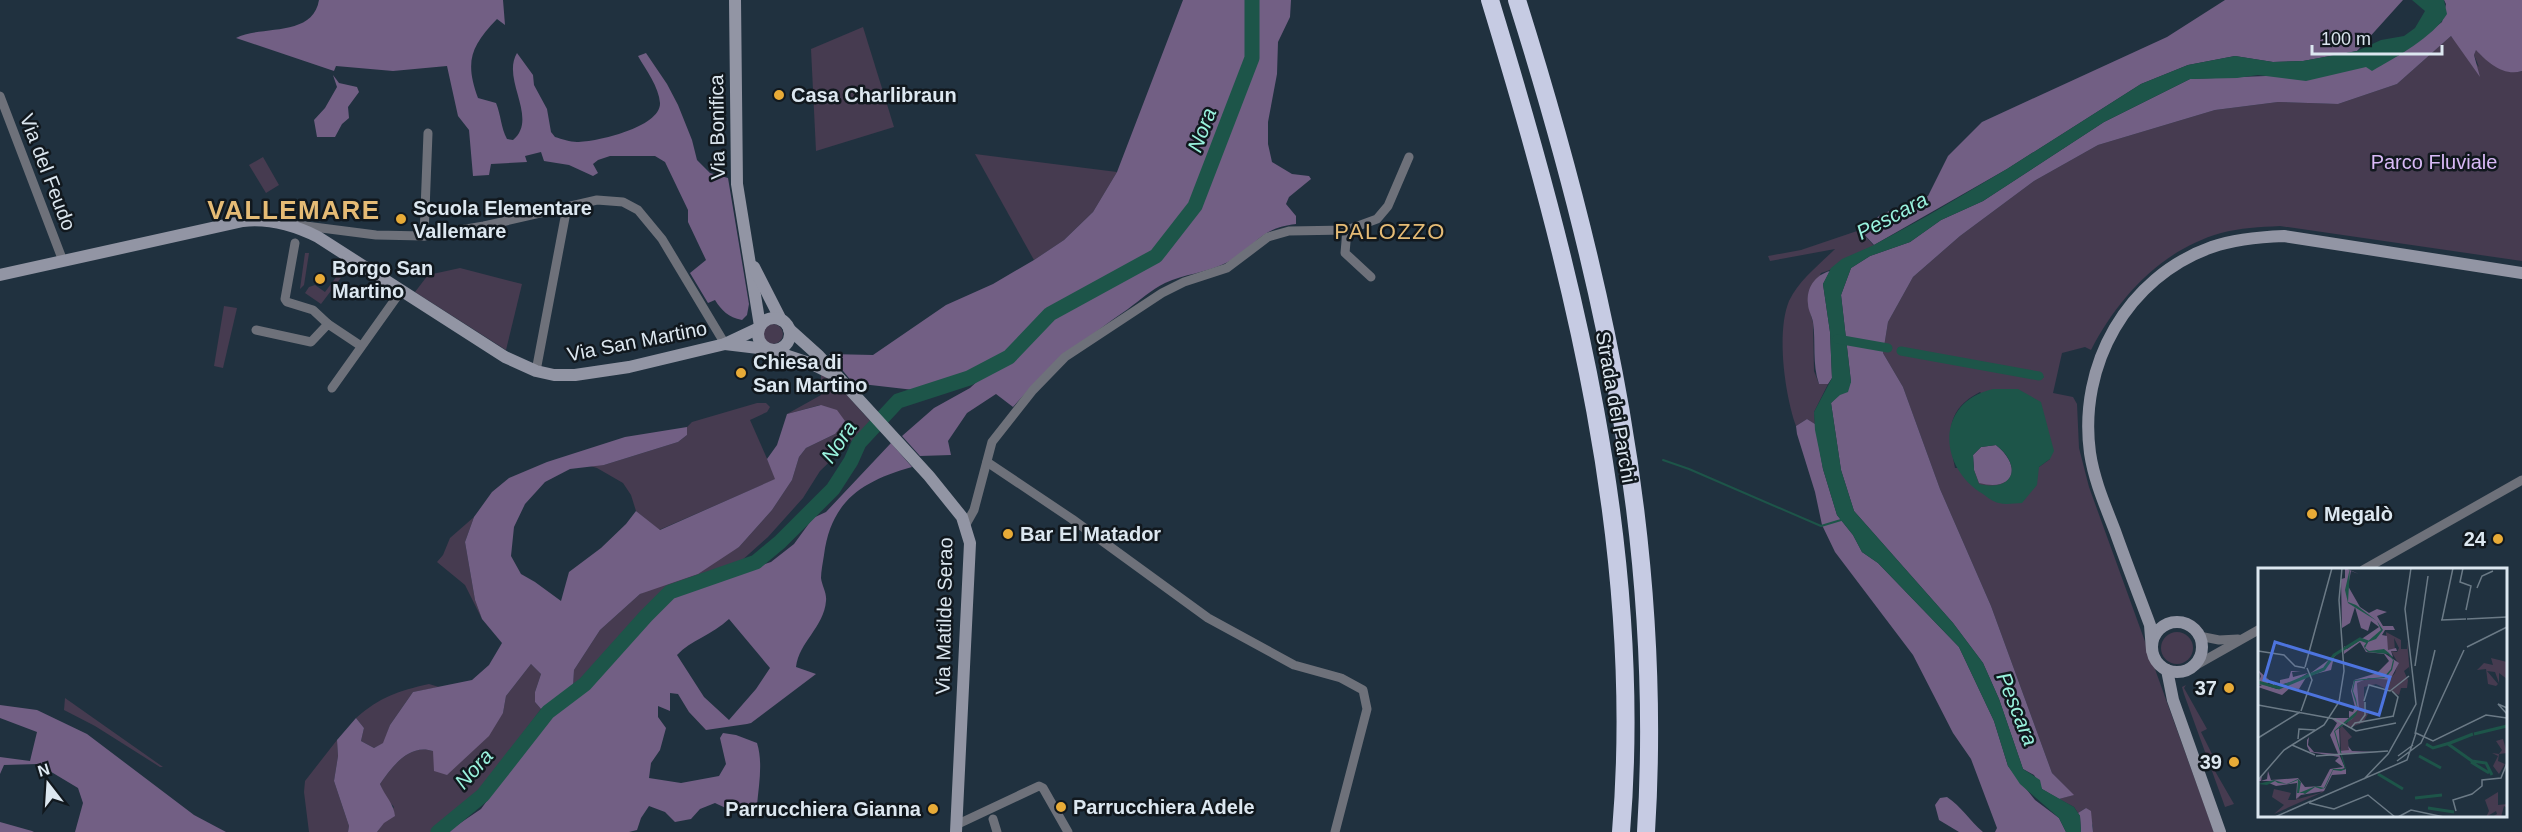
<svg xmlns="http://www.w3.org/2000/svg" width="2522" height="832" font-family="Arial,sans-serif">
<style>
.green{fill:#463b50;fill-rule:evenodd}
.forest{fill:#725f84;fill-rule:evenodd}
.water{fill:#1d5549;fill-rule:evenodd}
.lines{fill:none;stroke-linecap:round;stroke-linejoin:round}
.stream{stroke:#1d5549;stroke-width:2}
.canal{stroke:#1d5549;stroke-width:9}
.river{stroke:#1d5549;stroke-width:15}
.street{stroke:#6e717a;stroke-width:9}
.secondary{stroke:#9295a4;stroke-width:12}
.highway{stroke:#c6cbe3;stroke-width:18}
.poi-dot{fill:#e8ab37;stroke:#11181e;stroke-width:2}
.labels{text-anchor:middle;stroke-width:5;stroke-linejoin:round;paint-order:stroke}
.poi-label{font-size:20px;font-weight:bold;fill:#dce7f0;stroke:#11181e;text-anchor:start}
.street-label{font-size:20px;fill:#dce7f0;stroke:#11181e}
.park-label{font-size:20px;fill:#d8b9f6;stroke:#11181e}
.water-label{font-size:21px;font-style:italic;fill:#99f2dd;stroke:#11181e}
.quarter-label{font-size:22px;letter-spacing:1.5px;fill:#e5bb75;stroke:#11181e}
.district-label{font-size:26px;font-weight:bold;letter-spacing:1.5px;fill:#e5bb75;stroke:#11181e}
.inset-river{fill:none;stroke:#1d5549;stroke-width:3}
.inset-road{fill:none;stroke:#6b7a86;stroke-width:1.5}
.view{fill:#4d74de;fill-opacity:0.15;stroke:#4d74de;stroke-width:3}
.inset-edge{fill:none;stroke:#dce7f0;stroke-width:3}
</style>
<rect width="100%" height="100%" fill="#20313f"/>
<g class="green">
<polygon points="863,27 894,127 816,151 811,49"/>
<path d="M2451 36 2479 67 2474 55 2476 49C2485 60 2506 76 2522 71V261L2280 226C2260 227 2240 228 2221 233 2161 250 2118 298 2091 350L2085 347 2062 353 2053 393 2073 397 2077 404 2079 448 2089 487 2214 832H2093V826L2086 808 2078 813 2074 807 2059 799 2073 795 2052 773 1991 606 1940 489 1903 387 1883 353 1888 322 1913 277 1960 236 2034 181 2098 145 2215 110 2278 102 2338 104 2397 84ZM1980 392 2050 459 2039 467 1955 468C1948 434 1945 410 1980 392Z"/>
<polygon points="975,154 1117,172 1093,212 1064,240 1034,260"/>
<polygon points="263,157 279,185 266,193 249,165"/>
<path d="M1860 230 1874 246C1855 252 1837 269 1821 273L1808 303 1813 323 1814 371 1819 384H1828L1814 412 1815 424 1807 419 1796 426C1785 395 1776 333 1789 301 1799 280 1819 265 1835 249L1770 261 1768 256 1801 250Z"/>
<polygon points="305,253 309,253 304,285 300,289"/>
<polygon points="337,265 346,271 321,304 305,293 309,287 315,285 325,292 340,272 335,268"/>
<polygon points="460,268 522,284 506,350 415,292 428,275"/>
<polygon points="224,306 237,308 223,368 214,366"/>
<circle cx="773" cy="334" r="10"/>
<polygon points="821,373 844,392 871,422 820,471 803,498 768,537 740,562 663,592 573,687 574,670 600,630 640,594 739,547 772,510 792,480 799,457 806,448 835,434 820,405 787,414 821,395"/>
<polygon points="757,403 766,403 770,407 767,412 750,420 776,479 659,530 636,511 631,495 623,483 597,468 587,465 604,465 678,442 687,435 687,427 692,422"/>
<polygon points="474,517 465,542 475,600 482,619 465,585 437,562 443,555 450,538"/>
<circle cx="2177" cy="648" r="16"/>
<path d="M531 664 541 674 535 692V702L541 709 484 786 451 818 432 832H377L394 807 386 798 380 784C392 767 409 743 433 751L503 713 506 696Z"/>
<path d="M429 684 439 687 413 692 390 725 384 743 374 748 361 741 364 728 356 718C380 697 398 691 429 684Z"/>
<polygon points="2186,685 2184,688 2207,729 2201,732 2213,756 2208,759 2234,804 2225,807 2184,694 2182,687"/>
<polygon points="65,698 163,767 160,767 95,726 64,710"/>
<polygon points="337,740 338,756 334,781 349,826 348,832 309,832 304,792 305,781"/>
</g>
<g class="forest">
<path d="M319 0H503L505 25 497 19C470 47 465 62 478 98L496 103C501 115 501 128 507 139L513 140C539 118 501 80 517 53L533 75 534 85 547 109 551 132 555 137C562 139 570 142 577 142 597 142 661 127 660 103 659 87 646 70 638 56L646 53 667 84 678 105 692 140 697 160 710 173 728 178 749 304 747 315 742 320C728 317 722 311 715 300L708 303 690 273 706 260 688 222V210L665 162 655 156H610L598 160 593 164 598 173 593 176 569 165 544 161 541 152 525 156 527 162 491 164 489 175 473 176 469 130 458 116 447 66 393 71 336 66 334 71 236 38C260 25 313 38 319 0Z"/>
<polygon points="1183,0 1248,0 1249,58 1191,206 1151,256 1110,280 1045,313 1005,354 970,372 914,390 853,383 829,354 873,355 946,305 993,284 1034,260 1064,240 1093,212 1117,172"/>
<path d="M1254 0H1291L1290 17 1278 42 1277 74 1268 122V144L1272 162 1292 174 1309 176 1311 179 1289 197 1286 204 1296 216V224C1258 228 1255 249 1226 263 1206 273 1184 274 1165 283 1151 290 1140 300 1128 309 1086 338 1046 368 1013 407L996 394 967 413 948 441 951 455 920 456 902 436 934 408 970 388 983 376 1010 360 1052 316 1158 259 1198 207 1255 60Z"/>
<polygon points="2225,0 2403,0 2357,51 2303,61 2273,62 2235,56 2188,65 2141,84 2007,169 1874,245 1860,230 1882,214 1928,196 1948,156 1982,122 2167,37"/>
<path d="M2444 0H2522V71C2504 77 2487 62 2476 50L2474 55 2480 77 2451 36 2397 84 2338 104 2278 102 2215 110 2098 145 2034 181 1960 236 1913 277 1888 322 1883 353 1903 387 1940 489 1991 606 2052 773 2074 795 2059 799 2042 789 2034 775 2023 769 1999 699 1983 663 1953 623 1854 511 1841 470 1831 403 1851 382 1841 295 1851 268 1870 256 1910 242 1941 220 1983 201 2104 122 2190 79 2266 76 2398 56 2442 22 2446 4Z"/>
<polygon points="333,75 339,83 357,87 359,92 348,107 349,118 342,124 335,137 317,137 314,120 325,108 337,87"/>
<path d="M1830 271 1823 284 1830 332 1832 378 1828 384H1819C1812 363 1816 343 1813 322 1812 316 1808 310 1808 304 1806 288 1815 275 1830 271Z"/>
<path d="M821 405 837 410 845 421 835 434 806 448 799 457 792 480 772 510 739 547 698 574 640 594 600 630 574 670 573 687 541 709 535 702V692L541 674 531 664 506 696 503 713 489 736 447 775 434 771 433 751C409 743 392 767 380 784 385 796 394 804 395 816L384 823 377 832H348L349 826 334 781 338 756 337 740 356 718 364 728 361 741 374 748 383 743 390 725 413 692 472 680 489 665 502 643 482 619 475 600 465 542 474 517 492 492 509 478 547 462 625 437 687 427V435L678 442 604 465 570 469 545 482 525 504 514 527 511 556 521 574 535 582 561 601 569 572 601 548 626 524 636 511 660 530 775 479 767 459 777 445 787 414Z"/>
<polygon points="1807,419 1815,424 1823,469 1837,515 1853,535 1862,552 1878,563 1959,647 1994,721 2008,766 2035,800 2059,818 2066,832 1995,832 1997,828 1971,759 1953,733 1913,655 1835,552 1822,525 1815,492 1797,434 1796,426"/>
<path d="M891 443 912 467C862 481 831 501 824 555 823 562 821 571 821 578 822 586 827 593 826 601 824 627 799 642 796 667L816 674 751 723 747 724 706 730 689 712 678 694 670 693V711L658 706V717L666 728 660 750 651 763 649 778 681 783 719 776 726 764 720 738 723 733 736 735 757 743C763 762 759 784 757 805 737 814 734 812 715 803L700 809 691 819 675 822 665 812 649 806 641 818 637 830 629 832H447L481 809 549 715 590 686 616 653 671 595 771 562 794 544 813 518 826 512ZM729 619 770 668 756 689 729 720 704 697 677 655C691 640 712 635 729 619Z"/>
<path d="M1996 445C2023 467 2014 492 1979 483L1974 470 1973 455 1981 447Z"/>
<polygon points="0,705 37,710 87,734 194,815 226,832 75,832 83,803 78,788 38,764 4,765 0,774 0,757 30,761 37,732 0,718"/>
<path d="M1947 797C1961 806 1970 821 1983 832H1959L1939 820 1935 805 1940 798Z"/>
<polygon points="2086,808 2091,811 2093,832 2081,832 2080,816 2078,813"/>
<polygon points="0,822 32,831 34,832 0,832"/>
</g>
<g class="water">
<path d="M2412 0H2444L2447 14C2433 37 2396 57 2372 71L2366 67 2306 81 2258 75 2237 78 2190 79 2104 122 1983 201 1941 220 1910 242 1870 256 1851 268 1841 295 1851 382 1848 392 1840 395 1831 403 1841 470 1854 511 1953 623 1983 663 1999 699 2023 769 2040 780 2042 789 2074 807 2080 816 2081 832H2066L2059 818 2020 784 2008 766 1994 721 1959 647 1878 563 1862 552 1853 535 1837 515 1823 469 1815 430 1814 412 1832 378 1830 332 1823 284 1831 268 1842 259 1874 245 1927 216 2007 169 2141 84 2188 65 2235 56 2273 62 2303 61 2357 51 2381 40 2404 36 2415 28 2425 11Z"/>
<path d="M1993 389H2018L2041 402 2054 451 2050 459 2039 467 2037 485 2022 503C2015 503 2006 505 1999 503 1993 502 1987 497 1983 494 1937 466 1936 402 1993 389ZM1996 445C2023 466 2014 492 1979 484L1974 470 1973 455 1981 447Z"/>
</g>
<g class="lines">
<g class="stream">
<polyline points="1846,338 1887,346"/>
<polyline points="1899,348 2043,377"/>
<polyline points="1663,460 1689,469 1821,526 1841,520"/>
</g>
<g class="canal">
<polyline points="1837,339 1888,348"/>
<polyline points="1901,351 2039,376"/>
</g>
<polyline class="river" points="438,832 483,795 548,712 585,684 646,616 670,592 756,562 780,542 833,489 851,461 859,443 898,401 969,378 1009,357 1050,314 1156,256 1195,206 1252,58 1252,0"/>
<g class="street">
<polyline points="0,96 63,261"/>
<polyline points="298,225 376,235 424,236 484,226 597,200 623,202 638,210 662,239 725,344"/>
<polyline points="1347,230 1345,253 1371,277"/>
<polyline points="424,236 428,133"/>
<polyline points="295,243 285,299 287,302 313,310 328,324"/>
<polyline points="256,330 311,342 328,324 361,346"/>
<polyline points="536,371 567,207"/>
<polyline points="332,388 401,291"/>
<polyline points="987,462 1072,519 1208,618 1294,665 1341,678 1363,690 1367,709 1335,832"/>
<polyline points="965,526 974,510 992,442 1033,390 1065,357 1162,293 1184,282 1227,268 1268,237 1289,231 1347,230 1377,219 1388,206 1409,157"/>
<polyline points="2363,570 2522,480"/>
<polyline points="2199,636 2219,640 2238,639"/>
<polyline points="2191,668 2260,629"/>
<polyline points="993,819 997,832"/>
<polyline points="956,825 1039,786 1043,788 1068,832"/>
</g>
<g class="secondary">
<polyline points="735,0 737,184 760,326"/>
<polyline points="754,267 781,320"/>
<path d="M0 275 243 221C270 218 294 225 318 237L505 357 536 371 554 375H575L629 367 725 344 759 328"/>
<circle cx="774" cy="334" r="16"/>
<polyline points="789,329 819,356 929,476 962,517 970,543 956,832"/>
<polyline points="725,344 766,349"/>
<polyline points="773,351 812,364 832,374"/>
<circle cx="2177" cy="647" r="25"/>
<path d="M2152 650 2150 625C2138 593 2126 562 2115 531 2105 505 2094 480 2090 453 2078 365 2127 277 2212 247 2235 239 2259 237 2284 236L2522 273"/>
<polyline points="2167,670 2173,700 2220,832"/>
</g>
<g class="highway">
<path d="M1490 0C1572 269 1645 549 1621 832"/>
<path d="M1517 0C1603 273 1664 544 1646 832"/>
</g>
</g>
<g class="poi-dot">
<circle cx="779" cy="95" r="6"/>
<circle cx="401" cy="219" r="6"/>
<circle cx="320" cy="279" r="6"/>
<circle cx="741" cy="373" r="6"/>
<circle cx="2312" cy="514" r="6"/>
<circle cx="1008" cy="534" r="6"/>
<circle cx="2498" cy="539" r="6"/>
<circle cx="2229" cy="688" r="6"/>
<circle cx="2234" cy="762" r="6"/>
<circle cx="1061" cy="807" r="6"/>
<circle cx="933" cy="809" r="6"/>
</g>
<g class="labels">
<g class="poi-label">
<text x="791" y="102">Casa Charlibraun</text>
<text x="413" y="215">Scuola Elementare<tspan x="413" dy="23">Vallemare</tspan></text>
<text x="332" y="275">Borgo San<tspan x="332" dy="23">Martino</tspan></text>
<text x="753" y="369">Chiesa di<tspan x="753" dy="23">San Martino</tspan></text>
<text x="2324" y="521">Megalò</text>
<text x="1020" y="541">Bar El Matador</text>
<text x="2486" y="546" text-anchor="end">24</text>
<text x="2217" y="695" text-anchor="end">37</text>
<text x="2222" y="769" text-anchor="end">39</text>
<text x="1073" y="814">Parrucchiera Adele</text>
<text x="921" y="816" text-anchor="end">Parrucchiera Gianna</text>
</g>
<g class="street-label">
<text transform="translate(717 127) rotate(-91)" y="7">Via Bonifica</text>
<text transform="translate(48 172) rotate(69)" y="7">Via del Feudo</text>
<text transform="translate(637 341) rotate(-11)" y="7">Via San Martino</text>
<text transform="translate(1616 407) rotate(80)" y="7">Strada dei Parchi</text>
<text transform="translate(944 616) rotate(-89)" y="7">Via Matilde Serao</text>
</g>
<g class="park-label">
<text x="2434" y="169">Parco Fluviale</text>
</g>
<g class="water-label">
<text transform="translate(1202 130) rotate(-69)" y="7">Nora</text>
<text transform="translate(1892 216) rotate(-28)" y="7">Pescara</text>
<text transform="translate(839 442) rotate(-56)" y="7">Nora</text>
<text transform="translate(2017 709) rotate(68)" y="7">Pescara</text>
<text transform="translate(474 769) rotate(-48)" y="7">Nora</text>
</g>
<g class="quarter-label">
<text x="1390" y="239">PALOZZO</text>
</g>
<g class="district-label">
<text x="294" y="219">VALLEMARE</text>
</g>
</g>
<g transform="translate(2258 568)">
<rect width="249" height="249" fill="#20313f"/>
<path d="M128 64 143 72V81H149V73L152 106 151 99 146 103 150 112 149 120H143L141 127 118 116 106 119V145L108 142 110 146 106 153H109L91 160 88 157 101 140 99 115 111 110 131 112 137 105 140 95 133 83 139 84 141 80 136 70 137 82H129ZM233 90 249 94V111L241 105V115L237 104 229 103 240 116 238 118 230 116 228 101 219 102 226 95 235 97ZM84 158 94 169 90 172 91 182 83 185 82 161 78 168V164ZM245 171 249 185 241 186 240 193 247 196 241 206 235 198 240 188 234 185 241 186 244 182 238 173ZM68 219 66 223 65 224 16 246 26 237 14 229 16 221 33 225 30 232H37L39 231 40 229 43 226 40 231 62 225ZM240 224V237L249 236V240L246 238 243 249H234L239 246 238 243 228 249 231 243 227 232Z" fill="#463b50"/>
<path d="M87 0 101 6 93 3 90 18 102 39 111 45 119 41 129 44 119 48 125 58H135L137 62H127L124 67 129 68 130 82 138 80 139 83H133L135 89 126 82 123 83 141 95 132 112 111 110 99 115 101 140 94 151 81 160 82 183 91 182 90 178 94 183 121 184 81 186 87 200 81 202 88 201V206L74 207 66 223 43 227 38 231 39 215 18 218 11 215 13 213H0L4 208 3 213 9 211 10 203 13 212 40 210 47 219 63 218 72 201 85 199 77 193 81 189 52 184 49 178V172L51 169 50 177 56 184 80 186 72 167 79 155 73 150H91V143L95 144 97 139 93 123 96 112 119 105 131 93 126 86 108 84 102 74 86 86V78L89 81 121 59 113 53 110 63 103 60 97 39 92 55 84 60 83 11 87 10ZM84 82 76 89 73 102 49 108 41 121 32 120 24 127 0 119 4 117 0 116 3 108 0 102 19 119 10 114V118L19 121 32 114 22 117V112L31 110 33 103H43L34 104 35 109 50 105 42 110H46Z" fill="#725f84"/>
<path d="M92 0 90 34 98 37 119 53 125 62 118 71 110 74 107 80 111 83 126 81 131 85 134 89 136 93 134 102 129 108 126 110 97 113 95 123 98 131 100 142 98 147 94 151 77 163 88 201 83 203 75 202 67 220 63 221 57 219 47 226 45 225H39L40 212 30 216 20 215 17 213 9 217 0 216 16 212 29 216 40 211 43 214 41 225 58 218 66 220 75 201H87L76 163 100 142 94 123 96 112 126 109 133 101 135 92 130 86 110 84 107 81 106 78 109 74 123 62 119 53 90 35 87 22Z" fill="#1d5549"/>
<path class="inset-river" d="M0 114 21 120 66 101 76 87 102 71 110 74M216 166 249 158M192 175 215 166M168 176 175 180 192 175M190 176 214 193M161 188 183 200M214 193 228 195 234 207M213 194 231 205M120 206 145 221M157 230 184 227M170 240 196 244"/>
<path class="inset-road" d="M205 0 202 14 213 18 208 42M219 20 224 8 235 3M209 51 249 49M183 52 208 51M184 52 195 0M209 79 249 59M0 83 26 87 37 98 47 100M157 98 170 8M47 99 74 0M134 123 140 129 135 149M106 133 111 117 132 123 151 108M0 137 77 151 98 163 138 155M249 140 240 136 249 146M43 143 54 112 49 100M101 155 107 147V134M93 160 97 155 136 148M158 165 175 173 228 147 249 150M157 166 177 82M0 170 42 144M40 171 41 161 57 162M34 177 57 187M58 188 130 183M140 188 155 177M139 193 163 175 206 82M106 211 130 186 158 136 147 41 153 0M0 212 26 182 66 157 81 134 86 103 81 32 84 0M52 234 149 192 158 165M51 235 76 241 110 227 137 249M198 243 195 232 214 226 224 218V212L243 210 249 195M17 249 53 233M140 249 153 242 186 249"/>
<path class="view" d="M17 74 132 109 121 147 6 112Z"/>
<rect width="249" height="249" class="inset-edge"/>
</g>
<g transform="translate(48 784) rotate(343)" stroke="#11181e" stroke-width="4.5" paint-order="stroke">
<path d="M0-4.5L10 22L0 15L-10 22Z" fill="#dce7f0"/>
<text y="-9" font-size="16" font-weight="bold" text-anchor="middle" fill="#dce7f0">N</text>
</g>
<path d="M2312 45v9h130v-9" fill="none" stroke="#dce7f0" stroke-width="3"/>
<text x="2321" y="45" font-size="18" fill="#dce7f0" stroke="#11181e" stroke-width="4.5" paint-order="stroke">100 m</text>
</svg>
